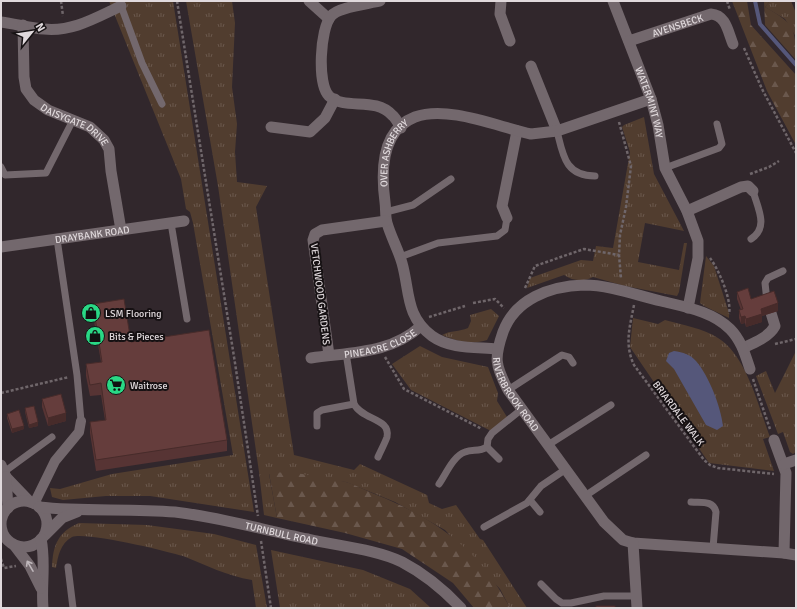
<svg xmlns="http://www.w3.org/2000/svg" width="797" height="609" font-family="Signika,sans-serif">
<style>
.grass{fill:url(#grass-tufts)}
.forest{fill:url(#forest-firs)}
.water{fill:#55577a}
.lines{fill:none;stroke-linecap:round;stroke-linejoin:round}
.stream{stroke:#55577a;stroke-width:4}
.path{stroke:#6f666a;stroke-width:2.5;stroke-dasharray:3 2;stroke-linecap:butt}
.service{stroke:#73686d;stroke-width:7}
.pedestrian{stroke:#73686d;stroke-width:10}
.minor{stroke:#73686d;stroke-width:11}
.tertiary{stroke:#73686d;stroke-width:11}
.wall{fill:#573434}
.shaded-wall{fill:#472b2a}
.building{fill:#653d3c;stroke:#472b2a}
.oneway{stroke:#bfb7bb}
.labels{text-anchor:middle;stroke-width:4;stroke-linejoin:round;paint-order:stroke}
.street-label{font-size:10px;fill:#e0d9dc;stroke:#161113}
.poi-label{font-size:10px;fill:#e0d9dc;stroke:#161113;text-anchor:start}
</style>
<defs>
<pattern id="grass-tufts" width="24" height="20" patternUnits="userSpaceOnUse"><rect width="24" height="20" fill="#513d2f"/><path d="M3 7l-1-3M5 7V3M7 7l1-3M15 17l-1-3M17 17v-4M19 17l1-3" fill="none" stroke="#6a584d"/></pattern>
<pattern id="forest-firs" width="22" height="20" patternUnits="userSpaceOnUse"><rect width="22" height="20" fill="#513d2f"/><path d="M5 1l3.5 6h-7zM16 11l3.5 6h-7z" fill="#6a584d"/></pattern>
</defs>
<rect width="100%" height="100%" fill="#31272c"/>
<g class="grass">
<polygon points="109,1 173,1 254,512 150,496 106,496 63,500 52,497 50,488 60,489 112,474 233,455 193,223 190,212 186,209 181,179"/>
<polygon points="186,1 232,1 235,23 232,87 237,124 235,152 237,182 267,186 256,207 294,455 354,470 360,464 427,495 429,503 442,509 456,505 480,539 483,540 527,608 510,608 500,589 445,530 395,502 346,482 269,474 277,518 264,515 259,472 218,186"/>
<polygon points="770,1 791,1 796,13 796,37 785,19 765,7"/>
<path d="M644 117 654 174 684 231 645 223 638 262 679 270 684 243H687L679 292 677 296 625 286 593 277C583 282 573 281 564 275L527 288 530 278 581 260 593 261 596 246 613 248 630 152 622 127 624 125Z"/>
<polygon points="706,256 714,266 729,313 729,318 704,306 700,303"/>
<path d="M491 309 499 316 487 340C472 345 455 341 442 335 451 330 459 332 468 328L471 321 470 315Z"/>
<path d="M633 318 658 324 665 320C682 325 703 328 718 338 747 356 758 406 770 437L763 439 774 471 709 463 630 347Z"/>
<polygon points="420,346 442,357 488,367 498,393 497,401 507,417 491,431 411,390 392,364"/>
<polygon points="796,351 796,452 793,454 790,452 783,432 778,434 756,376 766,371 775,393"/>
<path d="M79 523 147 525 214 534 256 545 267 608H256L252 580C227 576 206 565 183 556 167 551 84 531 72 537 60 544 58 556 56 568L52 567C53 545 58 532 79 523Z"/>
<polygon points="271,550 363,570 410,589 431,608 280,608"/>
</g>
<g class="forest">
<polygon points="732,1 747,1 751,25 796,75 796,145 767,91"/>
<path d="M764 1H770L765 7C793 23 796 27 796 60L765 25Z"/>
<path d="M292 472C310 476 329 478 346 482 356 485 367 491 377 495 436 519 480 550 510 608H474L453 583 402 549 345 533 277 518 269 473Z"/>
</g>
<path class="water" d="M674 351C683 352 691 355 696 361 709 376 721 407 723 426L717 430 706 425 674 369 666 361 669 353Z"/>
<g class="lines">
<polyline class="stream" points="755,1 760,24 796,65"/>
<g class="path">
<polyline points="61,1 63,16"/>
<polyline points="177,1 235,363 258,516"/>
<polyline points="727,1 730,10"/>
<polyline points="744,48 762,89 796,153"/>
<polyline points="619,122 631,166 626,207 620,235 619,255 621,278"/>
<polyline points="750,174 769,167 779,161"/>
<path d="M710 258C719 270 732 300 729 314"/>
<polyline points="525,288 535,266 584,249 619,255"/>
<polyline points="473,303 495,299 504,308"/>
<path d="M634 305C630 326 624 344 634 365L704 460 710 465 718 468 774 474"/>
<polyline points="429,317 465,306"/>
<polyline points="775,344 796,339"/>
<polyline points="385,357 404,389 482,429"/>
<polyline points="753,379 770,429"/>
<polyline points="1,393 69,377"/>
<polyline points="261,541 271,608"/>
<polyline points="1,559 4,568 16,566"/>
</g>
<g class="service">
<polyline points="120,3 142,63 162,104"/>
<path d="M557 131C563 155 565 176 595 176"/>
<polyline points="1,167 5,175 46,173 73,120"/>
<polyline points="665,168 719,148 722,144 717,124"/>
<polyline points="386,212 413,205 451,179"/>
<polyline points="171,223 187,319"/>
<polyline points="57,239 77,375 81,421"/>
<path d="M751 239C769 227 758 209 753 191"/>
<polyline points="400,257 438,243 497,236 505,230 507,218"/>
<polyline points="767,301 765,283 768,278 783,271"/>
<path d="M346 353 354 404C362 420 391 418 387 437 385 443 381 450 378 457"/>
<polyline points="508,390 562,355 569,357 573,363"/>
<polyline points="317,426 317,413 322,410 354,404"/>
<polyline points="548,445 611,405"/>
<polyline points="487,447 499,459"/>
<polyline points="4,472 52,437"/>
<path d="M439 484C446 474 453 456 465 452 473 449 479 452 487 447L488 439 492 433 522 409"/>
<polyline points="585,496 646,455"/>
<polyline points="530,500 540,512"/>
<path d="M691 502C702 503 713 500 716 512L713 548"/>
<polyline points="484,527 527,503 541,486 566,469"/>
<polyline points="68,567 73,608"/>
<polyline points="541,584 556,599 562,603 571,603 604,596 636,596"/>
</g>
<polyline class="pedestrian" points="34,504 55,461 79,432 81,421"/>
<g class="minor">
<polyline points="309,1 329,19"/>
<path d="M380 1C368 4 338 7 331 16 320 29 317 84 329 96 345 111 375 96 392 115 396 118 398 123 401 128"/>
<polyline points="501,1 500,14 510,41"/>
<path id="s1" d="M613 1 651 99 658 125 665 168 687 211 698 241V258L688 308"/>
<path d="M1 22C16 24 30 28 44 29 73 32 97 17 121 6"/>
<path id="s2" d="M23 25 24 77 26 89 34 100 48 110 90 127 104 140 109 149 111 171 121 230"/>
<path id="s3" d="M629 41 711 14C726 15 728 32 733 44"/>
<polyline points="531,66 557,131"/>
<polyline points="271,127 310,132 325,118 335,99"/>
<polyline points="687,211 741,187 748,186 753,191"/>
<polyline points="507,218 502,206 517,131"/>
<path id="s4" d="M1 247 184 221"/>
<path d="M743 348C754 343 769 337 775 326L771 313"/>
<path id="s5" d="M497 349C475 347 450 349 432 336 405 316 410 291 402 263 398 249 391 237 387 223 385 216 386 209 385 202 381 172 381 130 415 117 448 105 498 127 531 134L557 131 651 99"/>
<polyline points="329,355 313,240 315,234 322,230 386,221"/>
<path id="s6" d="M311 358C351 352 390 354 421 326"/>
<path id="s7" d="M750 369C745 354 741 340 730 329 712 311 685 307 661 301 636 295 609 285 584 285 550 286 515 299 503 332 494 358 495 365 508 390L604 522 623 540 633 543 784 553 796 555"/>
<polyline points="774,440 786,473 784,553"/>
<polyline points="784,464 796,460"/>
<polyline points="633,543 637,608"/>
</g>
<g class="tertiary">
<polyline points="1,465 6,477 30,502"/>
<polyline points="6,477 8,508"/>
<circle cx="24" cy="524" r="23"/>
<path id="s8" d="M39 507C84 512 129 508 175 512 220 517 263 530 308 539 337 546 375 549 402 562 425 574 443 589 461 608"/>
<polyline points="45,535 62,518 77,512"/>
<path d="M41 539C46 562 41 585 43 608"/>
<polyline points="14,545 30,566 41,588"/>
</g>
</g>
<g class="wall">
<polygon points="737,292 751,299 778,311 762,316 762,322 746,327 745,323 741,324 739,318 739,310 741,310 737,299"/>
<polygon points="93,304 227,440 227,451 96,471 90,433 90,422 105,420 101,395 90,396 86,376 86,364 101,362 93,315"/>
<polygon points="42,399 66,421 48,426 42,407"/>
<polygon points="25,408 38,426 29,428 25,412"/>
<polygon points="7,414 24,429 12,433 7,418"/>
</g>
<g class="shaded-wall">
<polygon points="778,303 778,311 762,316 762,322 746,327 746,319 761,309"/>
<polygon points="745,316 745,323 741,324 741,317"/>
<polygon points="66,413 66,421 48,426 48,418"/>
<polygon points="38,422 38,426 29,428 29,425"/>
<polygon points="24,426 24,429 12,433 12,429"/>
</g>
<g class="building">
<polygon points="748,288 751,299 774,291 778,303 761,309 762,314 746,319 745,316 741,317 739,310 743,309 737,292"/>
<polygon points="124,299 131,342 209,330 227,440 96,460 90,422 106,420 101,383 90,385 86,364 102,362 93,304"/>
<polygon points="61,394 66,413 48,418 42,399"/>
<polygon points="34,406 38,422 29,425 25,408"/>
<polygon points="19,410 24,426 12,429 7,414"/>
<rect x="596" y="606" width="19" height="2"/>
</g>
<defs><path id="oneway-shaft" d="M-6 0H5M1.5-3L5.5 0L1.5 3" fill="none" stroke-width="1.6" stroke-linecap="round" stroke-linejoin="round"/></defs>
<use class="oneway" href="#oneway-shaft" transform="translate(30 566) rotate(-120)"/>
<defs>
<symbol id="shop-disc" viewBox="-11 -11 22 22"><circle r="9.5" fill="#29d885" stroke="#161113"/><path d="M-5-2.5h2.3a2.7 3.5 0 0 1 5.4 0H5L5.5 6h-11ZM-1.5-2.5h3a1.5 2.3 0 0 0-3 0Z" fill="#111"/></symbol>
<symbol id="supermarket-disc" viewBox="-11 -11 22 22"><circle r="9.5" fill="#29d885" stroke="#161113"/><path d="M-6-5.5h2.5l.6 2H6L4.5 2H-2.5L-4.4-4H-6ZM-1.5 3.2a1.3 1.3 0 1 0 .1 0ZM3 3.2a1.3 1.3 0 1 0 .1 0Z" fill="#111"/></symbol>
</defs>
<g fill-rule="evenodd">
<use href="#shop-disc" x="80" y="302" width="22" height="22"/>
<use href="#shop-disc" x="84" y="325" width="22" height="22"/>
<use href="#supermarket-disc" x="105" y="374" width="22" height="22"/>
</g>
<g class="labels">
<g class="street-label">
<text dy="4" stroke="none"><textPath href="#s3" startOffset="51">AVENSBECK</textPath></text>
<text dy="4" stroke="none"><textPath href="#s1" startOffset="108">WATERMINT WAY</textPath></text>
<text dy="4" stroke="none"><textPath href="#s2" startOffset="126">DAISYGATE DRIVE</textPath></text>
<text dy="4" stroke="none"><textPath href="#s5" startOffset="264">OVER ASHBERRY</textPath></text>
<text dy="4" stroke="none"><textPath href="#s4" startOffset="92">DRAYBANK ROAD</textPath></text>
<text transform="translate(321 294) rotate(83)" y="4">VETCHWOOD GARDENS</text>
<text dy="4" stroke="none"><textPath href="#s6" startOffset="71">PINEACRE CLOSE</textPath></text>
<text dy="4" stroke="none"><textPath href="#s7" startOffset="367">RIVERBROOK ROAD</textPath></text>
<text transform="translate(679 413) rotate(53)" y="4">BRIARDALE WALK</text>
<text dy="4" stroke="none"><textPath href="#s8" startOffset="245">TURNBULL ROAD</textPath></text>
</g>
<g class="poi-label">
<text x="105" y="317">LSM Flooring</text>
<text x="109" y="340">Bits &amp; Pieces</text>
<text x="130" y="389">Waitrose</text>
</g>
</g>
<rect width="797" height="609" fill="none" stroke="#e0d9dc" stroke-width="4"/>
<g transform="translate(32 32) rotate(60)" stroke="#161113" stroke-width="3" paint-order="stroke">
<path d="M0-3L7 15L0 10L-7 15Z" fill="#e0d9dc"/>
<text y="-6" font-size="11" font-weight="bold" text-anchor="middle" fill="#e0d9dc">N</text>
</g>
</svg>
